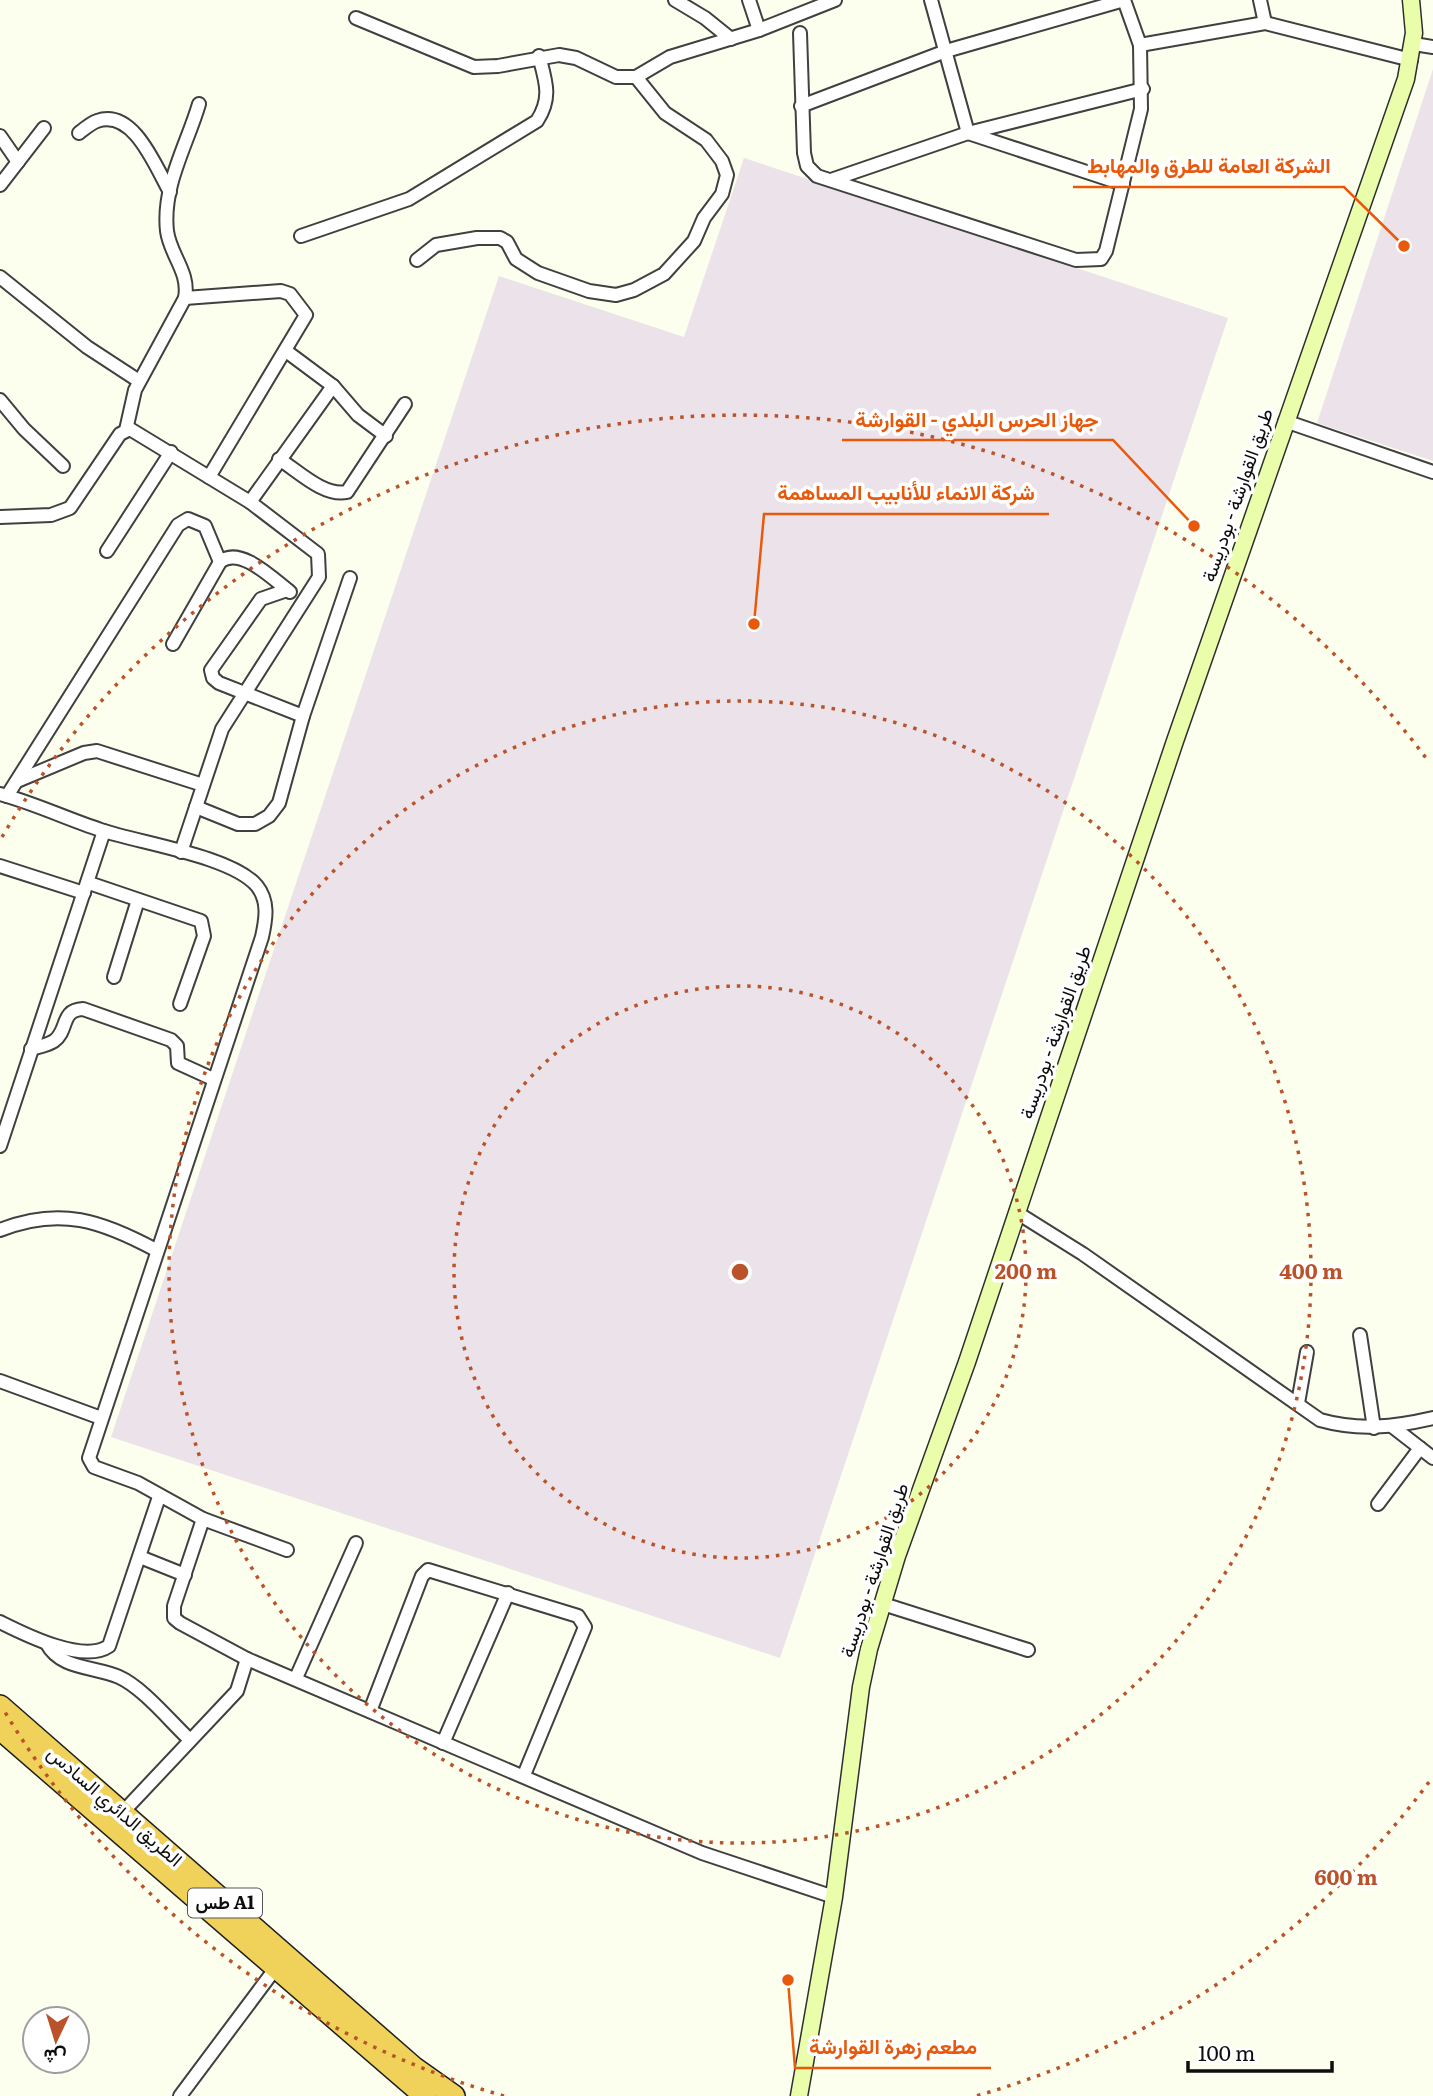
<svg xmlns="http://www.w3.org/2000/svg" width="1433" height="2096" font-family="Literata,Vazirmatn,serif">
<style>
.industrial{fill:#ece2e9}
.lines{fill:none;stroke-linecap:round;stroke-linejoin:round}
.street-casing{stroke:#404040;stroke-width:16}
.secondary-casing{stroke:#2f2f2f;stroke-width:19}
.highway-casing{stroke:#1e1e1e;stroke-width:24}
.street{stroke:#fff;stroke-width:12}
.secondary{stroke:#eafdab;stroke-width:16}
.highway{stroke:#f0d25a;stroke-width:21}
.ring{fill:none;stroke:#ba5329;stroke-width:3.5;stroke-dasharray:3.5 7}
.labels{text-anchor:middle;stroke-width:7;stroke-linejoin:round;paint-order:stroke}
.shield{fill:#fff;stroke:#565656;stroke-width:2}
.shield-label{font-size:18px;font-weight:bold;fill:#0d0d0d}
.street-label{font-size:19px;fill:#0d0d0d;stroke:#fff}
.centre{fill:#ba5329;stroke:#fff;stroke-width:3.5}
.ring-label{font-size:21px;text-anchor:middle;font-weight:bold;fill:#ba5329;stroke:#fff;stroke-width:7;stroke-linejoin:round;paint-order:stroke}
.leader{fill:none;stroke:#e8590c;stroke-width:2.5}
.callout-dot{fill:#e8590c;stroke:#fff;stroke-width:2.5}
.callout-label{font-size:21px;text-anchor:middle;font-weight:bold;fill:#e8590c;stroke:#fff;stroke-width:7;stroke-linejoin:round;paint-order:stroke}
</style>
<rect width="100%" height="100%" fill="#fcffee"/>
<g class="industrial">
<polygon points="1433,69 1433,461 1317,423"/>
<polygon points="744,158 1228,318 780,1658 111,1437 499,276 684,337"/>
</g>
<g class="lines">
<defs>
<g id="street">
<polyline points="675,0 705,18 731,39"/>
<polyline points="749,0 759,30"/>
<polyline points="931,0 968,133 1123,184"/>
<polyline points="1124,0 1140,45 1265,23 1411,60"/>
<polyline points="1260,0 1265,23"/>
<polyline points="356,18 474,67 498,66 559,55 576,58 616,77 636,77 665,113 706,140 722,161 727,175 722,194 704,218 694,241 664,274 634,290 616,295 589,291 538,273 516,259 507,242 500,238 477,238 436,245 417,260"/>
<polyline points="800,33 804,153 807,166 817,176 1076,260 1101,259 1106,251 1141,109 1140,45"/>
<polyline points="1414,44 1433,47"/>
<polyline points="636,77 670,57 759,30 835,0"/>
<polyline points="801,106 946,51 1124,0"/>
<path d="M79 133C84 129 91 123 97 121 134 108 156 168 170 192"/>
<polyline points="0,136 18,162"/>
<polyline points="831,180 968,133 1143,89"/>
<polyline points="0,185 44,128"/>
<path d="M301 236 409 199 537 121C552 98 546 82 539 56"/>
<polyline points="0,277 87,347 139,381"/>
<polyline points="185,298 281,291 290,294 306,315 209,477"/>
<polyline points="286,351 333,386 358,415 386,436"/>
<polyline points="0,400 24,429 63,466"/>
<polyline points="1285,421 1433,472"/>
<path d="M126 430 135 390 185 298C190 272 170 255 167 231 162 186 187 145 199 104"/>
<path d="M279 459C298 471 324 497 347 492L405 404"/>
<polyline points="250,502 333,386"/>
<polyline points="0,517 51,515 70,508 120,434 130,429 250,502 318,554 319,577 222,729 181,852"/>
<polyline points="107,551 171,452"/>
<polyline points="287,590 261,599 211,670 213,678 219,683 303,716"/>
<path d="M173 644 220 562C240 545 274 580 290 592"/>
<polyline points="17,781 84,753 97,751 203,785"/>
<path d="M0 794C34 803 67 819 101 830 139 843 232 856 257 886 269 901 266 919 262 937L89 1458 94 1467 138 1483 203 1519 287 1550"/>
<polyline points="7,796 178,525 188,519 205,526 220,562"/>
<polyline points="196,807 238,824 255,824 269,816 279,803 303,716 350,578"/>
<polyline points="0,866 84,893"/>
<polyline points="89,883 201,921 204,936 180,1004"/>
<polyline points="114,977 138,900"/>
<path d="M31 1049C38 1047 48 1045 54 1041 69 1030 60 1010 83 1009L171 1040 177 1046 178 1063 213 1079"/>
<polyline points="0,1146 104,831"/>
<path d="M1016 1212 1083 1254 1320 1420C1359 1431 1394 1427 1433 1418"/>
<path d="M0 1230C60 1206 102 1221 156 1250"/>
<polyline points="1360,1335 1374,1428"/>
<polyline points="0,1381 101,1418"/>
<polyline points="1298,1403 1307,1352"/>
<polyline points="1393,1427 1433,1458"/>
<polyline points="1378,1504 1420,1448"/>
<polyline points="203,1519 174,1606 174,1618 180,1623 247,1659 702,1853 834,1897"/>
<polyline points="140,1557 185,1575"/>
<polyline points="883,1604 1028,1650"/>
<path d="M0 1622C24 1634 83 1664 109 1646L159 1497"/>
<path d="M47 1644C61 1670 95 1666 119 1677 142 1687 170 1721 189 1739"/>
<polyline points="296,1678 356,1543"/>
<polyline points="370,1711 422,1576 428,1570 578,1616 585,1627 524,1775"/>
<polyline points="443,1743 508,1593"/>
<polyline points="122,1813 237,1691 247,1659"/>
<polyline points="180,2096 275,1969"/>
</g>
<polyline id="secondary" points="799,2096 834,1897 861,1687 869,1649 897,1556 967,1362 1175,741 1406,79 1414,33 1411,0"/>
<g id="highway">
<polyline points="0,1706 413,2067 454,2096"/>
<polyline points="0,1729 425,2096"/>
</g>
</defs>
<use href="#street" class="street-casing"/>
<use href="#secondary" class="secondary-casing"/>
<use href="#highway" class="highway-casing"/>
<use href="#street" class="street"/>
<use href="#secondary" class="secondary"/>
<use href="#highway" class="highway"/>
</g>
<g class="ring">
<circle cx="740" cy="1272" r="286"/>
<circle cx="740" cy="1272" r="571"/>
<path d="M1429 1782A857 857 0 0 1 976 2096M504 2096A857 857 0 0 1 2 1707M2 837A857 857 0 0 1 1429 762"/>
</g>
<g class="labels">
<rect class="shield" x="188" y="1888.5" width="74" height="29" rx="5"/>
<g class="shield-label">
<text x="225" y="1909">طس A1</text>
</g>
<g class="street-label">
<text transform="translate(1237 495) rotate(-71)" y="7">طريق القوارشة - بودريسة</text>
<text transform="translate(1055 1032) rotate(-71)" y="7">طريق القوارشة - بودريسة</text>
<text transform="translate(874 1570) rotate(-72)" y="7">طريق القوارشة - بودريسة</text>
<text transform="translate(115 1806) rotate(41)" y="7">الطريق الدائري السادس</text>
</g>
</g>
<circle cx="740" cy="1272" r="10" class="centre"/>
<g class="ring-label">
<text x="1026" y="1279">200 m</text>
<text x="1311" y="1279">400 m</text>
<text x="1346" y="1885">600 m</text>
</g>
<path class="leader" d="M1404 246L1344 187H1073M1194 526L1113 440H842M754 624L764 514H1049M788 1980L795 2068H991"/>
<g class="callout-dot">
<circle cx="1404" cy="246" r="7"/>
<circle cx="1194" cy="526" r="7"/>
<circle cx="754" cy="624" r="7"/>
<circle cx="788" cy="1980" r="7"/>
</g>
<g class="callout-label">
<text x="1209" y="173">الشركة العامة للطرق والمهابط</text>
<text x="977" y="427">جهاز الحرس البلدي - القوارشة</text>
<text x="906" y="500">شركة الانماء للأنابيب المساهمة</text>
<text x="893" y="2054">مطعم زهرة القوارشة</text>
</g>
<g transform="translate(56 2040) rotate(184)"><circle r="33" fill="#ffffff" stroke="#9e9e9e" stroke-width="2"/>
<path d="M0-5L12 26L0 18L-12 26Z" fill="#ba5329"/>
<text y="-10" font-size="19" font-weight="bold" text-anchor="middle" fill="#0d0d0d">ش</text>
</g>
<path d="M1188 2061v10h144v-10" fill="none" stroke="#0d0d0d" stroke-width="3.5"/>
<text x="1198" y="2061" font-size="21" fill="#0d0d0d" stroke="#ffffff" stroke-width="5" paint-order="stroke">100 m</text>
</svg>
